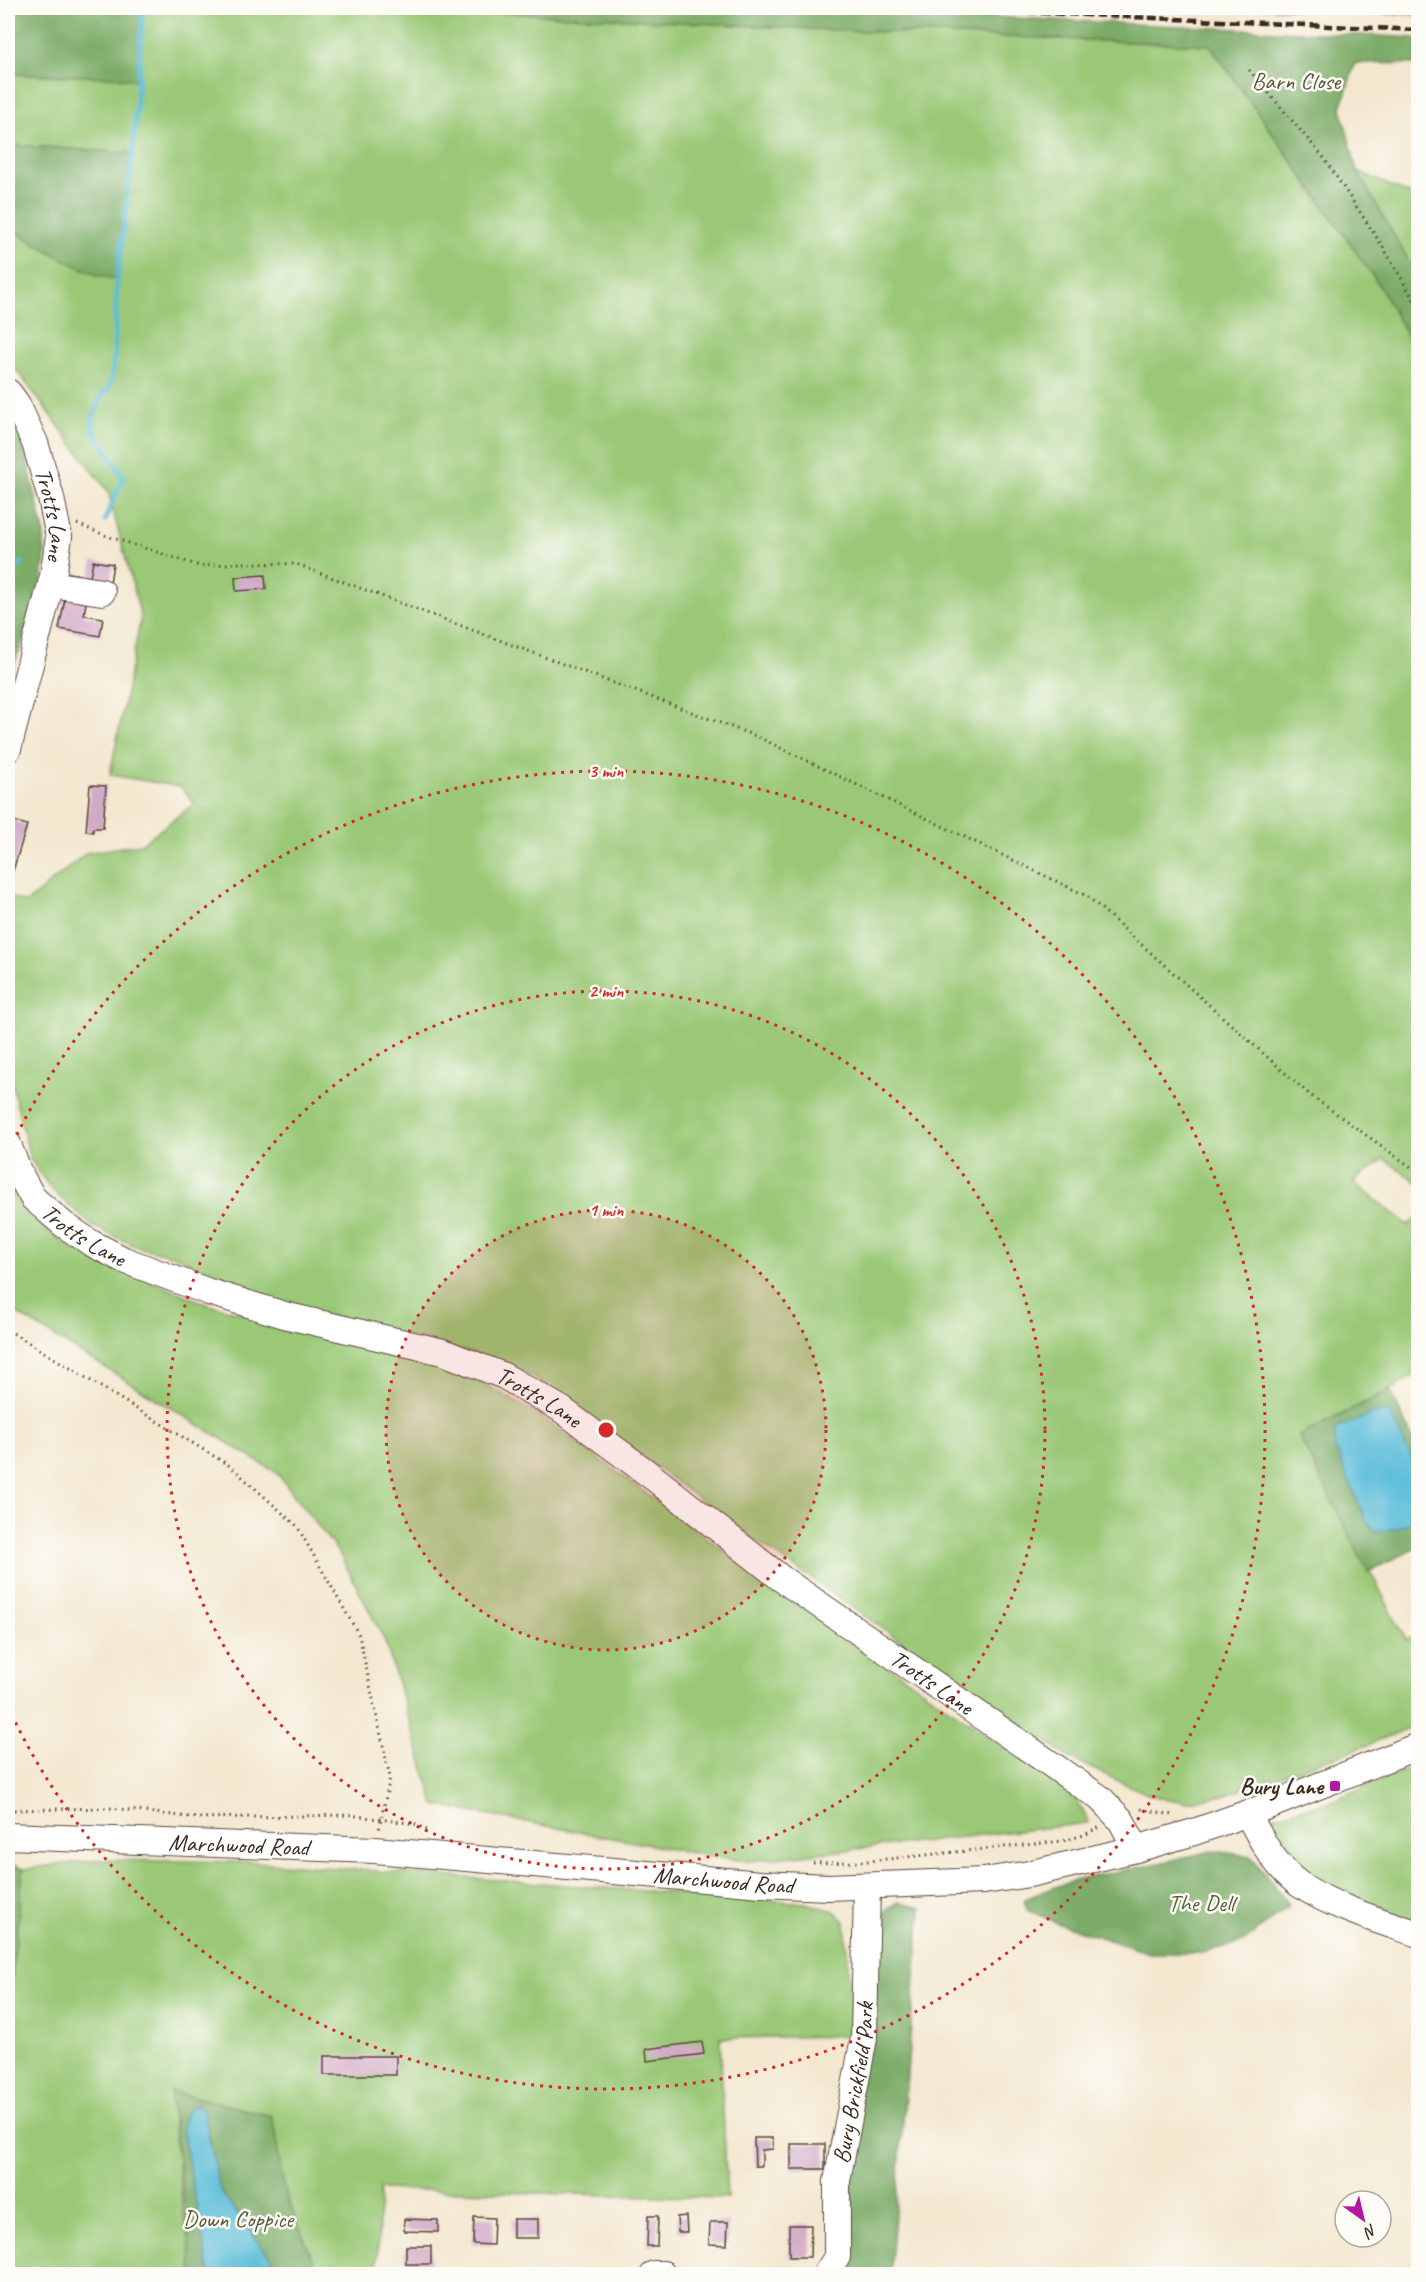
<svg xmlns="http://www.w3.org/2000/svg" width="1426" height="2282" font-family="Caveat,sans-serif">
<style>
.green{fill:#9ac876;stroke:#6a794a;stroke-width:1.5}
.forest{fill:#7bac67;stroke:#5b6b42;stroke-width:1.5}
.water{fill:#5bbdd9;stroke:#4b747c;stroke-width:1.5}
.lines{fill:none;stroke-linecap:round;stroke-linejoin:round}
.stream{stroke:#5bbdd9;stroke-width:5}
.building{fill:#d2aac7}
.minor-casing{stroke:#574639;stroke-width:28}
.path{stroke:#574639;stroke-width:3;stroke-dasharray:1.5 4.5;stroke-linecap:butt}
.minor{stroke:#fff;stroke-width:26}
.rail{stroke:#3b2a1e;stroke-width:4.5;stroke-dasharray:9 4.5;stroke-linecap:butt}
.ring{fill:none;stroke:#d62828;stroke-width:3;stroke-dasharray:3 6}
.poi-dot{fill:#b5179e;stroke:#fdfcf7;stroke-width:2}
.labels{text-anchor:middle;stroke-width:5;stroke-linejoin:round;paint-order:stroke}
.park-label{font-size:24px;fill:#585938;stroke:#fdfcf7}
.street-label{font-size:24px;fill:#3b2a1e;stroke:#fdfcf7}
.poi-label{font-size:24px;font-weight:bold;fill:#3b2a1e;stroke:#fdfcf7;text-anchor:end}
.centre{fill:#d62828;stroke:#fdfcf7;stroke-width:3}
.ring-label{font-size:18px;text-anchor:middle;font-weight:bold;fill:#d62828;stroke:#fdfcf7;stroke-width:5;stroke-linejoin:round;paint-order:stroke}
</style>
<rect width="100%" height="100%" fill="#fdfcf7"/>
<filter id="ink" filterUnits="userSpaceOnUse"><feTurbulence type="fractalNoise" baseFrequency=".0167" numOctaves="2"/><feDisplacementMap in="SourceGraphic" scale="12" xChannelSelector="R" yChannelSelector="G"/><feConvolveMatrix kernelMatrix="1 2 1 2 8 2 1 2 1" color-interpolation-filters="sRGB"/></filter>
<filter id="wash" filterUnits="userSpaceOnUse"><feTurbulence type="fractalNoise" baseFrequency=".008" numOctaves="4" result="noise"/><feDisplacementMap in="SourceGraphic" scale="24" xChannelSelector="R" yChannelSelector="G"/><feGaussianBlur stdDeviation="1.35" result="paint"/><feColorMatrix in="noise" values="0 0 0 0 0 0 0 0 0 0 0 0 0 0 0 0 0 1.4 0 .05"/><feComposite in="paint" operator="in"/></filter>
<g filter="url(#wash)">
<rect width="100%" height="100%" fill="#f3e7cf"/>
<g class="green">
<polygon points="143,8 415,8 812,29 1210,45 1376,280 1418,355 1418,1183 1384,1159 1353,1182 1408,1225 1418,1217 1418,1373 1390,1390 1299,1436 1406,1640 1418,1635 1418,1724 1368,1745 1225,1795 1185,1802 1152,1796 1071,1759 748,1535 533,1377 486,1357 219,1287 183,1258 138,1247 92,1226 51,1189 30,1159 8,1068 8,896 26,903 86,853 141,844 194,804 181,787 110,775 141,617 108,491 8,359 8,228 98,276 132,153 8,145 8,74 112,77 137,80"/>
<polygon points="1357,171 1418,198 1418,277"/>
<polygon points="8,1179 24,1213 74,1250 209,1305 386,1349 472,1377 539,1415 766,1581 1075,1796 1089,1823 748,1861 709,1856 435,1805 385,1641 339,1553 277,1473 8,1308"/>
<polygon points="1418,1765 1418,1923 1341,1890 1299,1866 1264,1836 1268,1820 1277,1815 1329,1802"/>
<polygon points="98,1860 255,1862 805,1903 834,1911 845,1921 853,2036 720,2038 727,2198 380,2189 377,2273 372,2274 319,2274 285,2193 272,2116 170,2092 184,2220 205,2274 8,2274 8,1978 12,1977 23,1869"/>
</g>
<g class="forest">
<polygon points="8,8 143,8 137,80 112,77 8,74"/>
<polygon points="415,8 813,8 1418,38 1418,64 1355,63 1341,108 1357,171 1418,277 1418,355 1376,280 1210,45 812,29"/>
<polygon points="1264,8 1418,8 1418,15"/>
<path d="M8 145 133 153 117 280C78 272 43 246 8 228Z"/>
<polygon points="8,413 22,439 43,527 45,555 43,575 8,686"/>
<polygon points="1390,1390 1418,1451 1418,1547 1368,1572 1299,1436"/>
<path d="M1213 1851 1251 1856 1289 1905 1243 1942 1202 1953H1149L1060 1924 1027 1910 1024 1900C1061 1881 1100 1875 1140 1867 1165 1862 1189 1856 1213 1851Z"/>
<polygon points="8,1862 23,1869 12,1977 8,1979"/>
<polygon points="898,1902 921,1908 890,2274 845,2274 853,2148 877,1944 882,1914"/>
<polygon points="170,2091 272,2116 285,2193 319,2274 193,2274"/>
</g>
<g class="water">
<polygon points="1377,1412 1390,1413 1418,1472 1418,1519 1396,1529 1376,1532 1365,1518 1335,1448 1335,1429"/>
<path d="M195 2105 201 2108 205 2117 219 2186 225 2197 272 2260 281 2274H211L207 2262 182 2128C182 2116 185 2112 195 2105Z"/>
</g>
<g class="lines">
<g class="stream">
<polyline points="105,520 124,477 93,431 93,418 100,399 110,386 114,361 117,280 133,153 143,8"/>
<polyline points="8,624 16,566 22,563"/>
</g>
</g>
<g id="blocks">
<g class="building">
<polygon points="93,561 113,564 109,589 68,581 69,573 90,577"/>
<polygon points="265,575 266,589 236,591 235,577"/>
<polygon points="66,593 87,597 84,615 103,618 100,636 59,629"/>
<polygon points="90,785 106,786 103,828 93,828 93,832 86,831"/>
<polygon points="10,820 27,825 12,874 8,873 8,830"/>
<polygon points="702,2042 704,2054 647,2061 646,2049"/>
<rect x="324" y="2056" width="72" height="19"/>
<polygon points="754,2138 773,2138 773,2149 762,2150 762,2166 755,2166"/>
<rect x="791" y="2144" width="34" height="25"/>
<polygon points="648,2216 658,2216 657,2246 647,2246"/>
<polygon points="686,2216 687,2232 678,2232 677,2217"/>
<polygon points="474,2217 494,2218 493,2245 473,2244"/>
<polygon points="404,2219 438,2220 438,2232 404,2231"/>
<rect x="513" y="2219" width="25" height="19"/>
<polygon points="710,2222 728,2222 727,2245 709,2244"/>
<polygon points="789,2225 811,2225 810,2257 789,2257"/>
<rect x="406" y="2246" width="25" height="18"/>
<rect x="398" y="2270" width="22" height="4"/>
</g>
</g>
</g>
<g filter="url(#ink)">
<use href="#blocks" fill-opacity="0" stroke="#574639" stroke-width="1.5"/>
<g class="lines">
<defs>
<g id="minor">
<path id="s1" d="M8 392 17 404 35 443 51 498 59 537 53 576 8 749"/>
<polyline points="51,584 102,592"/>
<path id="s2" d="M8 1144 18 1171 33 1198 63 1224 91 1243 124 1260 209 1292 288 1316 443 1352 504 1376 561 1409 654 1478 782 1579 1100 1798 1121 1820 1136 1849"/>
<path d="M1248 1814C1261 1840 1275 1866 1299 1884 1332 1907 1381 1921 1418 1934"/>
<path id="s3" d="M8 1836 375 1850 761 1884 828 1887 984 1881 1029 1874 1136 1849 1194 1832 1271 1805 1418 1746"/>
<polyline points="654,2274 663,2274"/>
<path id="s4" d="M826 2274 837 2257V2181L864 2038 867 1886"/>
</g>
</defs>
<use href="#minor" class="minor-casing"/>
<g class="path">
<polyline points="1249,70 1324,158 1383,247 1418,307"/>
<polyline points="77,524 107,536 200,566 241,563 296,564 758,737 1087,896 1310,1095 1418,1172"/>
<polyline points="8,1330 230,1466 297,1526 359,1635 390,1777 379,1830"/>
<polyline points="1141,1809 1173,1815"/>
<polyline points="8,1810 110,1808 199,1818 350,1815 415,1824 431,1832"/>
<polyline points="813,1863 858,1862 1063,1841 1084,1835 1100,1827"/>
</g>
<use href="#minor" class="minor"/>
<polyline class="rail" points="933,8 1418,30"/>
</g>
</g>
<circle cx="606" cy="1430" r="220" fill="#d62828" fill-opacity=".12"/>
<g class="ring">
<circle cx="606" cy="1430" r="220"/>
<circle cx="606" cy="1430" r="439"/>
<path d="M9 1151A659 659 0 1 1 9 1709"/>
</g>
<rect class="poi-dot" x="1329" y="1780" width="12" height="12" rx="3"/>
<g class="labels">
<g class="park-label">
<text x="1296" y="89">Barn Close</text>
<text x="1201" y="1911">The Dell</text>
<text x="238" y="2227">Down Coppice</text>
</g>
<g class="street-label">
<text dy="8" stroke="none"><textPath href="#s1" startOffset="132">Trotts Lane</textPath></text>
<text dy="8" stroke="none"><textPath href="#s2" startOffset="123">Trotts Lane</textPath></text>
<text dy="8" stroke="none"><textPath href="#s2" startOffset="609">Trotts Lane</textPath></text>
<text dy="8" stroke="none"><textPath href="#s2" startOffset="1095">Trotts Lane</textPath></text>
<text dy="8" stroke="none"><textPath href="#s3" startOffset="231">Marchwood Road</textPath></text>
<text dy="8" stroke="none"><textPath href="#s3" startOffset="717">Marchwood Road</textPath></text>
<text dy="8" stroke="none"><textPath href="#s4" startOffset="196">Bury Brickfield Park</textPath></text>
</g>
<g class="poi-label">
<text x="1323" y="1794">Bury Lane</text>
</g>
</g>
<circle cx="606" cy="1430" r="9" class="centre"/>
<g class="ring-label">
<text x="606" y="777">3 min</text>
<text x="606" y="997">2 min</text>
<text x="606" y="1216">1 min</text>
</g>
<rect width="1426" height="2282" fill="none" stroke="#fdfcf7" stroke-width="30"/>
<g transform="translate(1363 2219) rotate(146)"><circle r="28" fill="#fdfcf7" stroke="#afa8a0" stroke-width="1.5"/>
<path d="M0-4.5L10 22L0 15L-10 22Z" fill="#b5179e"/>
<text y="-9" font-size="16" font-weight="bold" text-anchor="middle" fill="#3b2a1e">N</text>
</g>
</svg>
